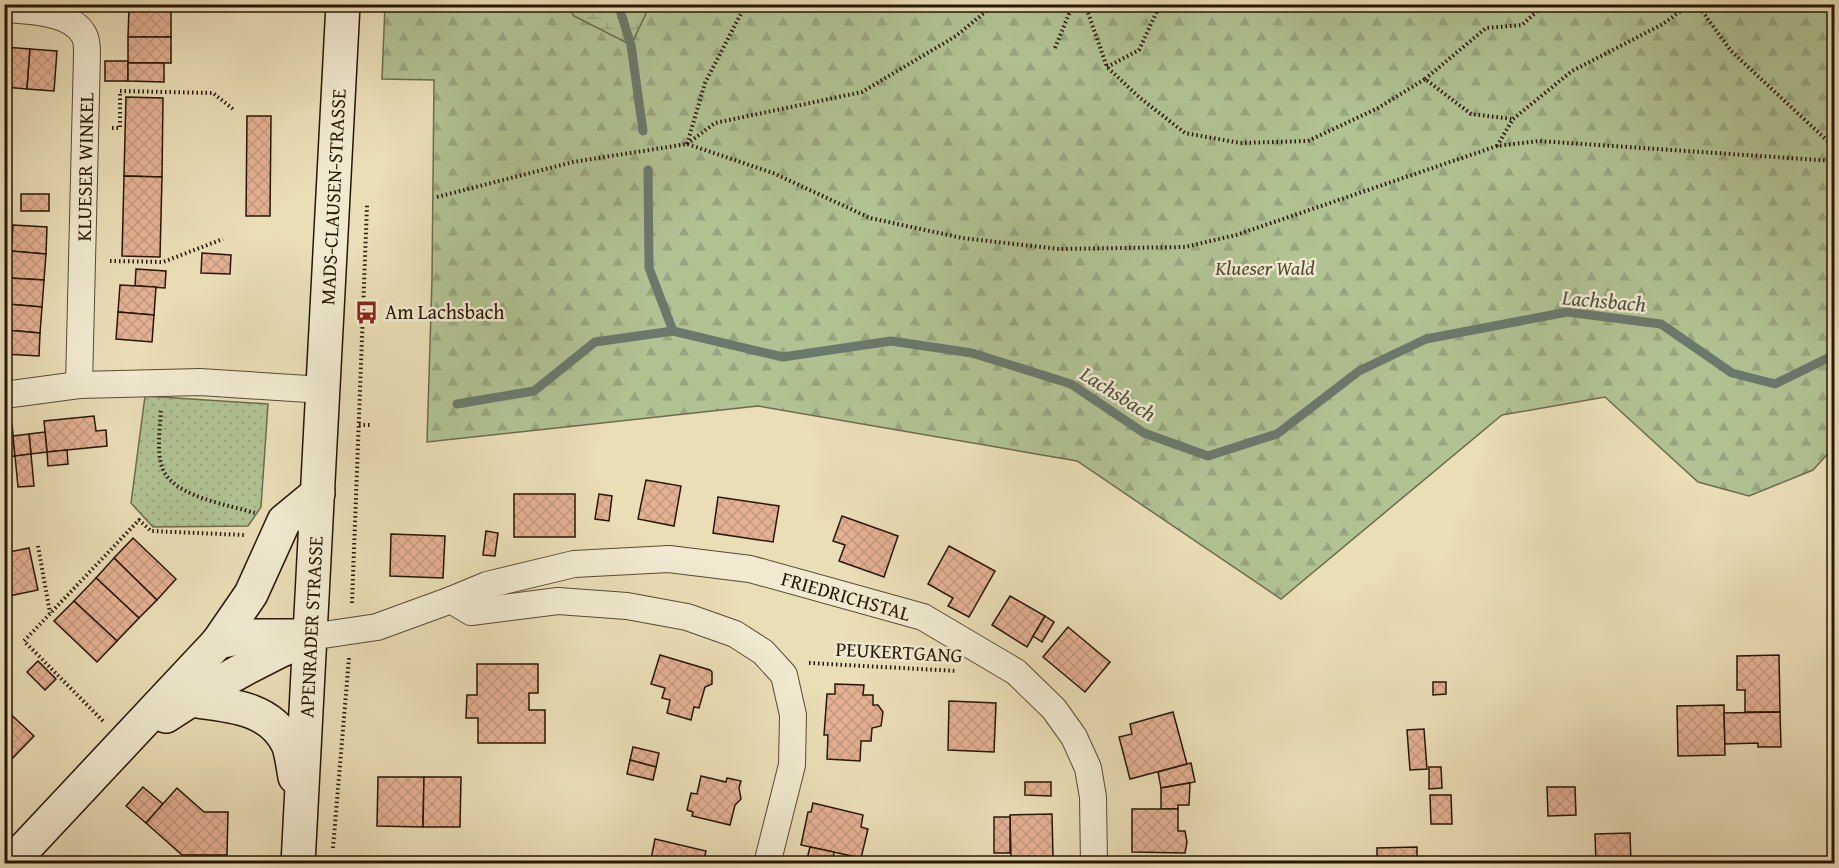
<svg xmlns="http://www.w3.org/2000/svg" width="1839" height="868" font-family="'Gentium Book Plus',serif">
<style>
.forest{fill:url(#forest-firs);stroke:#6c6c4c;stroke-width:1.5}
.wetland{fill:url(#wetland-marsh);stroke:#6c6c4c;stroke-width:1.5}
.park{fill:url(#park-dots);stroke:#6c6c4c;stroke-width:1.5}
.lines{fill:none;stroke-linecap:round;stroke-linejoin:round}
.stream{stroke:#6b796d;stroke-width:9}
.building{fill:url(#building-cross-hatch);stroke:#271705;stroke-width:1.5}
.street-casing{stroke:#584932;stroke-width:28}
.secondary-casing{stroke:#271705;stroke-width:36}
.path{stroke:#271705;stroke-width:4;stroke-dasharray:1.5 3;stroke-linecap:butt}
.street{stroke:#f1ead0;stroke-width:26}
.secondary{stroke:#f1ead0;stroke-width:33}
.labels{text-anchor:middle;stroke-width:5;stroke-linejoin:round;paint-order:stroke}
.street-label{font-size:20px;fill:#271705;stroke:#f1ead0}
.park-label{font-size:20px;font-style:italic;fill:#504a30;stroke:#f1ead0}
.poi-label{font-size:20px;fill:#271705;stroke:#f1ead0;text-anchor:start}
.water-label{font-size:21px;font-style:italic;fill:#4f5042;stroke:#f1ead0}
</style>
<defs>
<pattern id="forest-firs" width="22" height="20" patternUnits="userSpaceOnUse" patternTransform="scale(1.5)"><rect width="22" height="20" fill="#b1c293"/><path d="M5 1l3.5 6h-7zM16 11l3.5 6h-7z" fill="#98a67d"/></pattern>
<pattern id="wetland-marsh" width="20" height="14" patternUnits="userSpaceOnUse" patternTransform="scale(1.5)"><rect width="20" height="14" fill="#b1c293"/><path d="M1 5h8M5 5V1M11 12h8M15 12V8" fill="none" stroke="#98a67d"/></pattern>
<pattern id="park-dots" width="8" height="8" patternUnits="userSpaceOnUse" patternTransform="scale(1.5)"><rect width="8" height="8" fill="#b1c293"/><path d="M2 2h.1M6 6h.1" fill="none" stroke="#98a67d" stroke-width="1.8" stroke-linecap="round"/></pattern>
<pattern id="building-cross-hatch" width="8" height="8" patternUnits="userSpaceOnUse" patternTransform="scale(1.5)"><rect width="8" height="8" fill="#e4b193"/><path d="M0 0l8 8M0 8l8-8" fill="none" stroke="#c4987d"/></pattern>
</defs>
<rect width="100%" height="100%" fill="#eadeb7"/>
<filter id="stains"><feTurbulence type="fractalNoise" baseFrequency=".00333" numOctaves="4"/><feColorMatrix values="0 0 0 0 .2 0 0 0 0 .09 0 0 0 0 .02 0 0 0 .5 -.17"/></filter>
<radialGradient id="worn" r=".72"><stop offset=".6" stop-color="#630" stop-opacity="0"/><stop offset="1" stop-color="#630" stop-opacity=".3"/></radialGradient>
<polygon class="forest" points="385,5 1834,5 1834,447 1813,470 1749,496 1698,482 1605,397 1502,415 1281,599 1077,461 758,406 427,442 432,279 434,80 382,79"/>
<polygon class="wetland" points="567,5 650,5 631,45 574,16"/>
<polygon class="park" points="145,396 268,404 261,507 248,526 153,527 131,503"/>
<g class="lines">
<g class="stream">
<polyline points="618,4 631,45 643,131"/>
<polyline points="648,170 649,268 673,331"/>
<polyline points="457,404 534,391 595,342 673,331 783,357 891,341 972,353 1071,384 1144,433 1208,456 1277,434 1359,371 1426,339 1567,312 1661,324 1732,373 1775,384 1834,355"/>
</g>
</g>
<g class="building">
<polygon points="136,4 160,4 160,8 171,8 171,37 128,37 129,8 136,8"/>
<rect x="128" y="37" width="43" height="26"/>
<polygon points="4,47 30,49 27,89 4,87"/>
<polygon points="30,49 57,51 54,91 27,89"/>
<rect x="105" y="61" width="23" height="20"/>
<polygon points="128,63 164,63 164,82 128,81"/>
<polygon points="126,97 163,98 162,177 124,176"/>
<polygon points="247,116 271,116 270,216 246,216"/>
<polygon points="124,176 162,177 160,257 122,256"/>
<rect x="21" y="194" width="28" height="17"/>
<polygon points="13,225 47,227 46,254 11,251"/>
<polygon points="11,251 46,254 44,280 9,278"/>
<polygon points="202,253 231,255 230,274 201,273"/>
<polygon points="136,269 166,271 165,288 135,286"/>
<polygon points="9,278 44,280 42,307 7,304"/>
<polygon points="120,285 156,287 154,315 118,312"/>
<polygon points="7,304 42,307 40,333 6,330"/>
<polygon points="118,312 154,315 152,342 116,339"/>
<polygon points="6,330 40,333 39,356 4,354"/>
<polygon points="94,416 96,431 106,430 107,446 47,452 44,421"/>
<polygon points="12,424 15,456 4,457 4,425"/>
<polygon points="45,432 47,452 31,454 29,434"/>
<polygon points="29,434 31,454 15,456 13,436"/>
<polygon points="67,450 68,464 48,466 47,452"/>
<polygon points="31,454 34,486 18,487 15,456"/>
<polygon points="646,480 681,486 674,526 638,519"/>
<rect x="514" y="494" width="61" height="43"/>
<polygon points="599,494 612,496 609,521 595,519"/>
<polygon points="718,497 779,506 773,542 713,533"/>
<polygon points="842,516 898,536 884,577 839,561 845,545 833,541"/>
<polygon points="486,531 498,533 495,556 483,555"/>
<polygon points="391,534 445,536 443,578 390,576"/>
<polygon points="133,538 176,579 157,600 114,558"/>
<polygon points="949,546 995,571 969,617 948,606 953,598 928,584"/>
<polygon points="29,548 38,590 4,597 4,553"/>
<polygon points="114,558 157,600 139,618 96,578"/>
<polygon points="96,578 139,618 117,641 74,601"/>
<polygon points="1010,596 1045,616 1027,647 992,625"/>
<polygon points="74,601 117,641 97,662 54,621"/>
<polygon points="1045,616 1054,622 1042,642 1033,636"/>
<polygon points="1068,627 1110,662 1085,692 1043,657"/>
<polygon points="660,655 710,670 712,672 712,684 705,687 699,708 694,707 691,720 667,713 670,700 662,698 665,688 651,684"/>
<polygon points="1779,655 1780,712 1745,712 1745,690 1737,690 1737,656"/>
<polygon points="38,661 56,679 45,690 27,672"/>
<polygon points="477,664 538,664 538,693 529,693 529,710 545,710 545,743 478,743 478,718 466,718 467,695 477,695"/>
<polygon points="1433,682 1446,682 1446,694 1433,695"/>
<polygon points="835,684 864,685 863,695 873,695 873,705 878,705 883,712 881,726 872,728 871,741 861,741 860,761 827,759 828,735 824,735 827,694 835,694"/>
<polygon points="949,701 996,703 994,752 948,750"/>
<polygon points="1724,705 1725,755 1678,756 1677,706"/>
<polygon points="4,708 34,736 4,767"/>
<polygon points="1173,712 1187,764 1130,779 1119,737 1132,734 1130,724"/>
<polygon points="1780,712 1781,747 1758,747 1758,743 1725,744 1724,713"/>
<polygon points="1424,729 1427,769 1410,770 1407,730"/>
<polygon points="633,747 659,753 656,767 630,760"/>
<polygon points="630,760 656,767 653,780 627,774"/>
<polygon points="1191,763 1195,782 1161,788 1158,772"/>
<polygon points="1429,767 1441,767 1442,788 1429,789"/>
<polygon points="701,776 726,782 727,778 741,781 739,788 741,799 735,805 730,825 692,816 693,812 687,810 691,793 697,794"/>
<polygon points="378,777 424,777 423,827 377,826"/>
<polygon points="424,777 461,777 460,827 423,827"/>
<polygon points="1025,782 1051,782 1051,796 1025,795"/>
<polygon points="1190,783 1189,805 1178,805 1178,809 1161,809 1161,788"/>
<polygon points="143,787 163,804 146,823 126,806"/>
<polygon points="1547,787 1575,787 1576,815 1548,816"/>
<polygon points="177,788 204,812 228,812 227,855 182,855 146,823"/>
<polygon points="1430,795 1451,795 1452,824 1431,824"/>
<polygon points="813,803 863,815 861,827 868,829 861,858 801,845 808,812 811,812"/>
<polygon points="1132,809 1178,809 1178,831 1185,831 1187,842 1185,853 1132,852"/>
<polygon points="1052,814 1053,857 1011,857 1010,815"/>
<rect x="994" y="817" width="16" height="36"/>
<polygon points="1630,833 1631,862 1639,864 1596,864 1595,834"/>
<polygon points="655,839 706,851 703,864 650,864"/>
<polygon points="810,847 834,852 832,864 807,859"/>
<polygon points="1417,847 1417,864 1377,864 1377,848"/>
<polygon points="1495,858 1495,864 1458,864 1458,859"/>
<polygon points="1564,858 1564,864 1519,864 1519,859"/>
</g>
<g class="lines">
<defs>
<g id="street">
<path d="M4 9C28 11 71 11 84 35 87 40 87 49 87 54L79 385"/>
<polyline points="4,395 79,385 200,382 323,390"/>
<polyline points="451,600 487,585 574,564 669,559 750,569 923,617 1016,672 1054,709 1074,737 1088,768 1093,797 1094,864"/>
<polyline points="310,637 377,627 451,600 471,612 558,601 627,606 687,617 735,634 763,652 784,675 793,715 792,765 767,864"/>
</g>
<g id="secondary">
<polyline points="218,642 246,636 302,636"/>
<path d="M189 700C226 705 270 706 288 744 292 754 293 767 295 777"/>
<path d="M166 716C211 686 260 659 310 637"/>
<polyline points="10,864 218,642 251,594 284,521 318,493"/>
<polyline points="298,864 343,4"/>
</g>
</defs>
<use href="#street" class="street-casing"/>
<use href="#secondary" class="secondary-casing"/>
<g class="path">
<polyline points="1088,4 1088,13 1107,67 1140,98 1185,133 1240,143 1308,141 1378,108 1425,79 1471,114 1513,119"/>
<polyline points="1697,4 1731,51 1834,147"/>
<polyline points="1055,48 1073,4"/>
<polyline points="1107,67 1139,50 1158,9 1173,4"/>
<polyline points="1425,79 1486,28 1522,25 1545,4"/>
<polyline points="112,128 120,128 120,91 213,93 233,109"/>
<polyline points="687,144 715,123 862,92 956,36 995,4"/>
<polyline points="687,144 705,83 746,4"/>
<polyline points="1497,146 1513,119 1572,71 1663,24 1690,4"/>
<polyline points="437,197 573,162 687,144 773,173 870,218 962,238 1059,249 1185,247 1236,235 1497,146 1539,141 1834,161"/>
<polyline points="110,261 163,262 223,239"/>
<path d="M161 411C160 428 155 461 166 475 182 498 229 505 255 513"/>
<polyline points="359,425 370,425"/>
<polyline points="38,546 50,613"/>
<polyline points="352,603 367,205"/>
<polyline points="809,663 957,671"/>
<polyline points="103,721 24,641 139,520 151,531 244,535"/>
<polyline points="333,848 349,658"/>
</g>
<use href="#street" class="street"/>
<use href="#secondary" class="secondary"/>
</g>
<defs>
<symbol id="bus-bare" viewBox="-9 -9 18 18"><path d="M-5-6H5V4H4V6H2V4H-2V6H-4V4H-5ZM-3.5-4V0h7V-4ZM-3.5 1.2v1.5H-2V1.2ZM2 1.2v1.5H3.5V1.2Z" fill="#8f2418" stroke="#f1ead0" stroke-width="2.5" paint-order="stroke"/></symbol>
</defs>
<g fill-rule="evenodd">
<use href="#bus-bare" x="350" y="296" width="33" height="33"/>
</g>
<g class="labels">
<g class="street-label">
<text transform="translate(85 167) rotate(-89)" y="7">KLUESER WINKEL</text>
<text transform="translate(333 197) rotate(-87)" y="7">MADS-CLAUSEN-STRASSE</text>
<text transform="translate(846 596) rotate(16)" y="7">FRIEDRICHSTAL</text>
<text transform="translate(311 627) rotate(-87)" y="7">APENRADER STRASSE</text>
<text transform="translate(899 652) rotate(3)" y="7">PEUKERTGANG</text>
</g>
<g class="park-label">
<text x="1265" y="275">Klueser Wald</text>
</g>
<g class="poi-label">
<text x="385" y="319">Am Lachsbach</text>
</g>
<g class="water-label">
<text transform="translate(1604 301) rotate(5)" y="7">Lachsbach</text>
<text transform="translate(1118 394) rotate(32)" y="7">Lachsbach</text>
</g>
</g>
<rect width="1839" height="868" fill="none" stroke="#eadeb7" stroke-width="24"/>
<rect x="6" y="6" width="1827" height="856" fill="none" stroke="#271705" stroke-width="3"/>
<rect x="12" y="12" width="1815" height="844" fill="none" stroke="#271705" stroke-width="1.5"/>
<rect width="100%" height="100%" filter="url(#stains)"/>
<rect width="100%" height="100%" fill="url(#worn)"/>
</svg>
